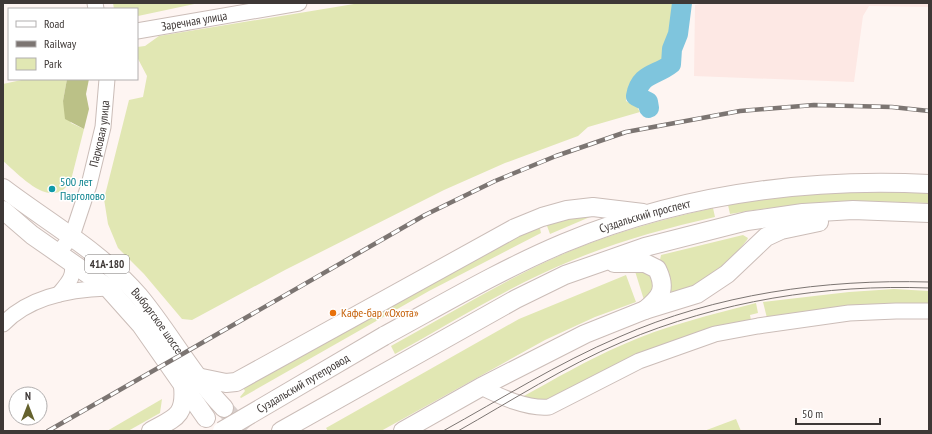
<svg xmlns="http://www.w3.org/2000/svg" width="932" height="434" font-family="'PT Sans Narrow',sans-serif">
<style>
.commercial{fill:#fde8e4}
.green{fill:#e1e7b3}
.forest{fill:#bbc187}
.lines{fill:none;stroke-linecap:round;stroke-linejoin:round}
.river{stroke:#7fc5dd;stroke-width:20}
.major-tunnel{stroke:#d8cfcc;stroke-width:18;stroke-dasharray:18 9;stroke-linecap:butt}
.minor-casing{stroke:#cbbdb8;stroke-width:17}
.major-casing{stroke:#cbbdb8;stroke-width:20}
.minor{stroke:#fff;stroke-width:15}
.major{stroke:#fff;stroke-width:18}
.tram{stroke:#7c7572;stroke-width:1}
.rail-casing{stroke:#7c7572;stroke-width:4.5}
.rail{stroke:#fff;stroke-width:3;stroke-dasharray:9;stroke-linecap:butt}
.major-bridge-casing{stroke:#cbbdb8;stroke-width:20;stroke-linecap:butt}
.major-bridge{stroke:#fff;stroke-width:18}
.culture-dot{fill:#0f9aa8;stroke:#fff;stroke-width:1.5}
.food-dot{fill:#e8710a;stroke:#fff;stroke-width:1.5}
.labels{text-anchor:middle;stroke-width:3;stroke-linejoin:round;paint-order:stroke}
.shield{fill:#fff;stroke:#787472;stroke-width:1}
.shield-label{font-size:11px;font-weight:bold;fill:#3e3836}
.street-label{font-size:12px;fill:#3e3836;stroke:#fff}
.culture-label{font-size:12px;fill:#0d838f;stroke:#fff;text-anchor:start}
.food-label{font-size:12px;fill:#c56008;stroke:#fff;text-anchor:start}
</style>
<rect width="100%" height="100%" fill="#fef5f2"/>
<polygon class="commercial" points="705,3 929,3 929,7 869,6 863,16 854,82 694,76 695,5"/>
<g class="green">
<polygon points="113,3 199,3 138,16 137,9 114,9"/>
<path d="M360 3H676L675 32 661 66C645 75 629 82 626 101L637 107 640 112 588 127 578 136 505 163 444 190 285 270 192 320 182 319 144 274 118 248 108 224 104 199 129 100 143 97 147 76 137 57V47L145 46 159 36Z"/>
<path d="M26 79H67L63 101 71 123 84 129 71 180C53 213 21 176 3 161V84Z"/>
<path d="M882 191 929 193V203C862 200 796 202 730 214L728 205C779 196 830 192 882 191Z"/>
<path d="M713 208 715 217C666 228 619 241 573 260 511 285 453 322 395 354L391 346C449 314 507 278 568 252 615 232 664 219 713 208Z"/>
<polygon points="597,214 550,234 546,223"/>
<polygon points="539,224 541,233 429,291 241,398 240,397 245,391 242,386"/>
<path d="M743 235 748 238 747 240 729 262 707 281 672 293 671 291C671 278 669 270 660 260L661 255Z"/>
<polygon points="634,268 649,271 656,286 644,300"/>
<polygon points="626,275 636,302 595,317 545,340 381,431 328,431 326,428 519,319"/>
<polygon points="894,289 929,291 929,305 767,318 763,302 849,292"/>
<path d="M756 303 758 313 750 315 751 320C726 326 700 331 675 340 632 355 591 378 550 399L543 401 522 397C555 379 587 360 622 345 664 326 710 315 756 303Z"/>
<polygon points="162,399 160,413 128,431 107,431"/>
<polygon points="736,419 741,431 704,431"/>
</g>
<polygon class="forest" points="67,79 89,79 86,94 89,109 84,129 65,119 63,101"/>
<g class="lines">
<path class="river" d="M649 108 648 102 636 96C640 73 656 76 671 64L672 49 678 34 682 3"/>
<polyline class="major-tunnel" points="224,408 245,431"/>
<defs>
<g id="minor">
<polyline points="95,3 96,9"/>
<path id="s1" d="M137 31 299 3"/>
<path id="s2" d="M59 252 72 236 89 185 103 127 107 79"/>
<path d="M59 294C68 283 75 277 72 262"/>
<path d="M3 324C30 296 71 289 108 288"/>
<path d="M481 387C501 397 527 409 549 407L639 361 715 334 758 326 849 313 896 311H929"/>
</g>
<g id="major">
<path id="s3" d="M3 188C49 223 100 251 139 296 169 332 191 374 224 408"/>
<polyline points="3,210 32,235 108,288 141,325 206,418"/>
<path d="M614 263H645L657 269C667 289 661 297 645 310"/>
<path id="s4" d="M384 336C443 304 502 269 564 243 680 195 804 178 929 184"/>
<polyline points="197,377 226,383 236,382 515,228 542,217 567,210 593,207 643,213"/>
<path d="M151 431C174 418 186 417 183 386"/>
<polyline points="281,431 516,299 565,275 645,247 747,221 803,213 853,210 929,213"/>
<polyline points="403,431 481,387 585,334 645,310 697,294 727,274 766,237 781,230 819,222"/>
</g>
</defs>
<use href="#minor" class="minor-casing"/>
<use href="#major" class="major-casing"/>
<use href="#minor" class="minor"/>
<use href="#major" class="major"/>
<g class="tram">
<path d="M443 431C501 399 558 363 619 337 716 294 824 279 929 282"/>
<path d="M458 431C511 401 565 366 622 342 719 301 825 284 929 288"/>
</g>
<defs>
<polyline id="rail" points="48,431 425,215 495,181 556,156 626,132 740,111 814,105 892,107 929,111"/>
</defs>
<use href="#rail" class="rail-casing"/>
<use href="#rail" class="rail"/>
<defs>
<g id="major-bridge">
<path id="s5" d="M222 431 384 336"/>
</g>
</defs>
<use href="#major-bridge" class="major-bridge-casing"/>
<use href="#major-bridge" class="major-bridge"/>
</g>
<circle class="culture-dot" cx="52" cy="189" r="4"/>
<circle class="food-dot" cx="333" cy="313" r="4"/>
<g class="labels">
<rect class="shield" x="85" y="255" width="44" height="18" rx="3"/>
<g class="shield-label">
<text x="107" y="268">41А-180</text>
</g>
<g class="street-label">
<text dy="4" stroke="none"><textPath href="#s1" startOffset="58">Заречная улица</textPath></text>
<text dy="4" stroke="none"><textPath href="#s2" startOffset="127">Парковая улица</textPath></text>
<text dy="4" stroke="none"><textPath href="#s4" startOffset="288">Суздальский проспект</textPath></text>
<text dy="4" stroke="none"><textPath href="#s3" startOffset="205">Выборгское шоссе</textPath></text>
<text dy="4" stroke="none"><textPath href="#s5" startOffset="94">Суздальский путепровод</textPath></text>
</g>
<g class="culture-label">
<text x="60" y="186">500 лет<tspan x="60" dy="14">Парголово</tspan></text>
</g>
<g class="food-label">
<text x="341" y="317">Кафе-бар «Охота»</text>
</g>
</g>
<rect width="932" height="434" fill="none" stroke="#3e3836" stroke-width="8"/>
<rect x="8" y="8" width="130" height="72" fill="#ffffff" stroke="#b2afaf"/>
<rect x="16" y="21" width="20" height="6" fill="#ffffff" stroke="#b2afaf"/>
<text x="44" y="28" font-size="12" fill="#3e3836">Road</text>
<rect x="16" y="41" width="20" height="6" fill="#7c7572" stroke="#b2afaf"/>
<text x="44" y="48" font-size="12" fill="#3e3836">Railway</text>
<rect x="16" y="58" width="20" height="12" fill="#e1e7b3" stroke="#b2afaf"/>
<text x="44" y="68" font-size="12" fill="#3e3836">Park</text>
<g transform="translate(28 406)"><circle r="19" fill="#ffffff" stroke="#b2afaf"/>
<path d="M0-3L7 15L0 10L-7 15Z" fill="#65622e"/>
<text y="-6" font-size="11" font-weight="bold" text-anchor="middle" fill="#3e3836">N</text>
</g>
<path d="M796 418v6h84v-6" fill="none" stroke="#3e3836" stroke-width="2"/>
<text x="802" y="418" font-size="12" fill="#3e3836" stroke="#ffffff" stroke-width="3" paint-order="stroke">50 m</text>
</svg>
